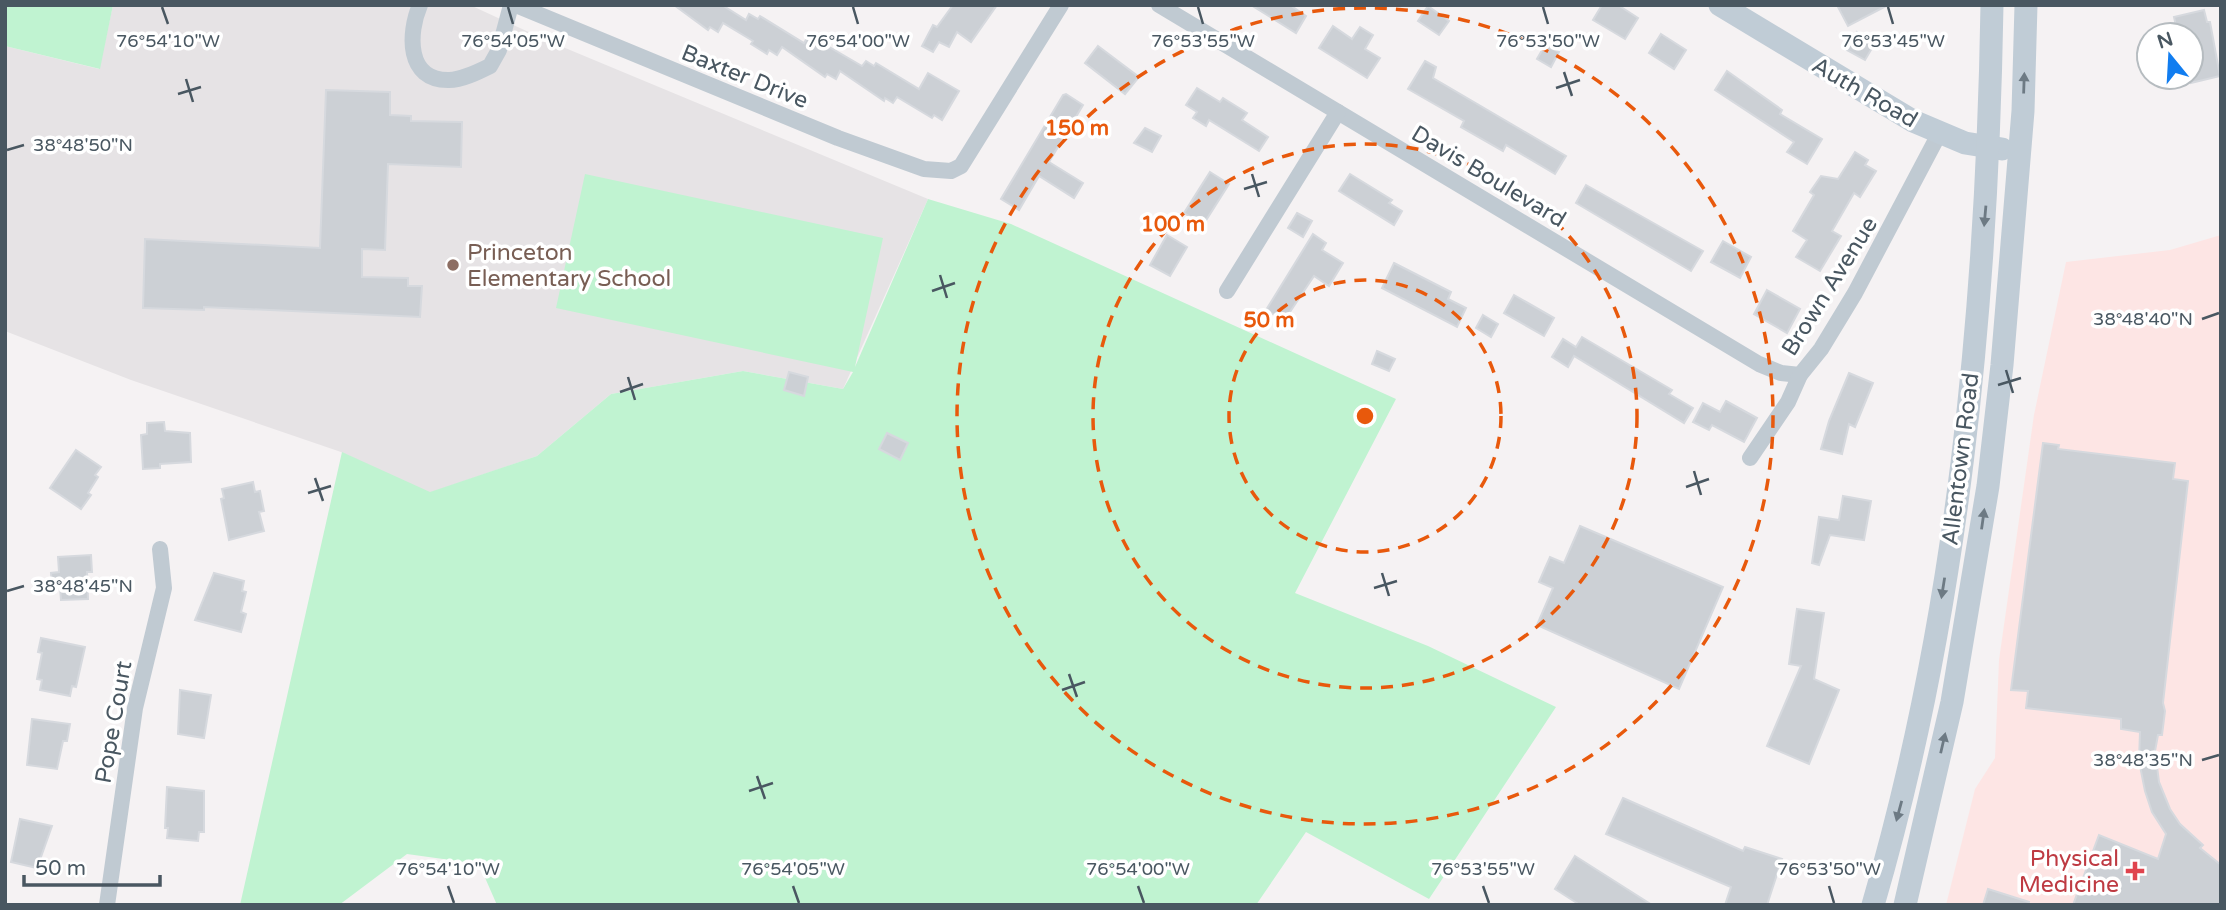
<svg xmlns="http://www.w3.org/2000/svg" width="2226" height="910" font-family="'Varela Round',sans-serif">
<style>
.education{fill:#e6e3e5}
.medical{fill:#fde5e4}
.green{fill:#c0f3d1}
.building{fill:#ccd0d5;stroke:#d6d9de;stroke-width:2}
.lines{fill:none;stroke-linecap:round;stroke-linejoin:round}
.minor{stroke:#c0cad2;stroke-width:16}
.secondary{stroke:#c0ccd6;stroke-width:23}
.oneway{fill:#6d7a84}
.ticks{fill:none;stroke:#495761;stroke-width:2.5}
.ring{fill:none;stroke:#e8590c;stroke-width:3.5;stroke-dasharray:12 9}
.education-dot{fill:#8d6e63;stroke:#fff;stroke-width:2.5}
.health-dot{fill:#e0444e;stroke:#fff;stroke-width:2.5}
.labels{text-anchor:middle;stroke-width:7;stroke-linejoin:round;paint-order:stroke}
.street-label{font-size:23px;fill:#495761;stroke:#fff}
.education-label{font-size:23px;fill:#785e54;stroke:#fff;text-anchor:start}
.health-label{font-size:23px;fill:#be3a42;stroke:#fff;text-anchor:end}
.ticks-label{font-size:18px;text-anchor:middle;fill:#495761;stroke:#fff;stroke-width:7;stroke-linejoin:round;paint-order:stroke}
.centre{fill:#e8590c;stroke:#fff;stroke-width:3.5}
.ring-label{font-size:21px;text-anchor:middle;font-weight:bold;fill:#e8590c;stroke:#fff;stroke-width:7;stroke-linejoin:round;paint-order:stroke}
</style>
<rect width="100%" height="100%" fill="#f5f2f3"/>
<polygon class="education" points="113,5 470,5 546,40 928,199 843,389 743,371 611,394 537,456 429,493 341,452 131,380 5,331 5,46 99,69"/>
<polygon class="medical" points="2221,235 2221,905 1946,905 1975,789 1995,758 1999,660 2034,415 2066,262 2170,250"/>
<g class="green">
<polygon points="5,5 113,5 100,69 5,46"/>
<polygon points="585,174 883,238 855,367 928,199 1011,224 1396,399 1295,593 1428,646 1556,707 1429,899 1306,832 1256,905 497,905 479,864 407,854 339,905 240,905 342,452 430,492 537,456 611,394 743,371 843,389 853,372 556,308"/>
</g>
<g class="building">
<polygon points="674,5 722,5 746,20 749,14 758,19 760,16 804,43 807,38 816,42 817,40 862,66 866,61 874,66 876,63 919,89 928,73 959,91 942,120 934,115 932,118 897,97 893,103 885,98 884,101 840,71 836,79 827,74 825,77 782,47 777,55 769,50 767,54 751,44 753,41 723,23 718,32 710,27 708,30"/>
<polygon points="953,5 997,5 971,42 957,32 949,47 939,42 933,52 922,46 933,25 937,27"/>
<polygon points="1251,5 1290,5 1306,16 1296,33"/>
<polygon points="1602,5 1618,5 1638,18 1625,39 1593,20"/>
<polygon points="1837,5 1888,5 1848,26"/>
<polygon points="1428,6 1449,21 1439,35 1418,21"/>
<polygon points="2204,10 2207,22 2210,22 2220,76 2191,83 2191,35 2178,35 2174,17"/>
<polygon points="1333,26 1352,39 1360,27 1373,35 1365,49 1380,58 1367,78 1319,48"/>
<polygon points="1857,32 1875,43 1865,60 1847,50"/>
<polygon points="1661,34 1686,50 1674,69 1649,53"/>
<polygon points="1545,45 1559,52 1551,67 1537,59"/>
<polygon points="1098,46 1139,77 1125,94 1085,63"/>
<polygon points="1425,61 1436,67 1433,78 1566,156 1555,174 1506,145 1503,151 1461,127 1464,121 1408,89"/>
<polygon points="1727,71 1782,110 1780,114 1822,139 1807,164 1787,152 1794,142 1715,90"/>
<polygon points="1197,88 1220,102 1223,98 1247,113 1242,120 1268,137 1259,151 1209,120 1206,126 1193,118 1197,112 1186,105"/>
<polygon points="326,90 390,92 390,115 411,116 411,121 462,122 461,167 388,164 385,250 362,249 362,277 408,278 408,286 422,286 420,317 204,307 204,310 143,308 145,239 320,248"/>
<polygon points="1066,94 1083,105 1049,162 1083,183 1074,198 1039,176 1019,210 1001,199 1063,95"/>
<polygon points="1145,128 1161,136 1152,152 1134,143"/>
<polygon points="1855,152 1868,160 1865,165 1876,171 1860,197 1854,193 1832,231 1841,236 1820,271 1796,257 1807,240 1793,231 1814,195 1810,192 1821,176 1838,179"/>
<polygon points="1210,172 1229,184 1203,225 1184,213"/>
<polygon points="1350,174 1392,200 1389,203 1402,211 1394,225 1339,191"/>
<polygon points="1586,185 1703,251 1691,271 1576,203"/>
<polygon points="1297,213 1312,221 1303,237 1288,228"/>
<polygon points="1313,234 1326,243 1322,250 1343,263 1329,286 1314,276 1284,321 1266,310"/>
<polygon points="1167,235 1187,247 1170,276 1150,265"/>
<polygon points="1723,241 1751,257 1740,278 1711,262"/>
<polygon points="1394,263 1451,292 1448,299 1466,308 1457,327 1382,288"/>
<polygon points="1767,290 1800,309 1787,333 1754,314"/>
<polygon points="1514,295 1554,318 1544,336 1504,313"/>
<polygon points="1483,315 1498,324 1491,337 1476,328"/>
<polygon points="1582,337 1672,390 1669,394 1693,408 1684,423 1574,356 1568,367 1552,357 1563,339 1576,347"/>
<polygon points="1377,351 1395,359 1389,371 1372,364"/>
<polygon points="789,372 808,377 804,396 784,390"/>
<polygon points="1849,373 1873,383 1855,427 1849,424 1842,454 1821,449 1829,421"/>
<polygon points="1726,401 1757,418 1744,442 1712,425 1709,430 1693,422 1703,403 1720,412"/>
<polygon points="164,422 165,431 190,433 191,462 160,464 160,468 143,469 141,435 147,434 147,423"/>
<polygon points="887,433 908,443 900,460 879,449"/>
<polygon points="2043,443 2059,445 2058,449 2175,463 2173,479 2188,481 2163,703 2165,711 2162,735 2158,735 2155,751 2159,782 2170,809 2180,824 2203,845 2200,848 2221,865 2221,905 2073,905 2099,835 2158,859 2166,834 2152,812 2145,791 2139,761 2140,732 2121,729 2121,719 2026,708 2028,691 2011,690"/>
<polygon points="76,450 101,467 95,475 98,477 88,493 91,495 81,509 50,488"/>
<polygon points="253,482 255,492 260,491 264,511 259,512 264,531 229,540 221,499 224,498 222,489"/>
<polygon points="1843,496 1871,501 1864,540 1830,535 1819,565 1812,563 1819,517 1839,520"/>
<polygon points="1580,526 1723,587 1679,689 1537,625 1553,588 1539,582 1546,566 1550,557 1564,563"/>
<polygon points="91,555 92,572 87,572 88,599 61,600 60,587 52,588 51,573 59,572 58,557"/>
<polygon points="214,573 244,581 242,591 246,592 241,612 246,614 241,632 195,620"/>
<polygon points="1797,609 1824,613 1814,679 1839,690 1809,764 1767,746 1801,666 1789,664"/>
<polygon points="41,638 85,647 76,687 72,686 70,696 40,690 42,680 37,679 42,653 38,652"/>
<polygon points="180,690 211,695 204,738 178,734"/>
<polygon points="32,719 70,724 67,741 63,741 57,769 27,765"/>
<polygon points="167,787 204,791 204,832 199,832 198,841 167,838 168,828 165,828"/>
<polygon points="1623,798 1743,851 1745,847 1782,859 1767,905 1725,905 1731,887 1606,834"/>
<polygon points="20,819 52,826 37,868 11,862"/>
<polygon points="1575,856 1652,905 1580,905 1555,889"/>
<polygon points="1988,889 2029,902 2028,905 1983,905"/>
</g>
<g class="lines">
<g class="minor">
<path d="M420 5C408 33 406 81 449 80 462 80 478 72 490 66L499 50 511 5"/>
<polyline points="516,5 838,138 924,169 951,171 961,166 1061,5"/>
<polyline points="1159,5 1759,364 1781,373 1800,375"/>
<polyline points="1227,291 1338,112"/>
<polyline points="1750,458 1788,402 1800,375 1821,349 1855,293 1939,134"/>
<polyline points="107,905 135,708 164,588 160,549"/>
</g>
<g class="secondary">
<polyline points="1720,5 1913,121 1965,143 2002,149"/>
<path d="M1873 905C1958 614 1987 307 1992 5"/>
<polyline points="1905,905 1952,702 1988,486 2002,365 2023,111 2026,5"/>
</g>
</g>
<defs><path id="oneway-solid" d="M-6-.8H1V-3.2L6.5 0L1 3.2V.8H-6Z" transform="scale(1.75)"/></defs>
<g class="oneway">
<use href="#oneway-solid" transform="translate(2024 83) rotate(-88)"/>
<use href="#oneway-solid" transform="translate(1985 216) rotate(95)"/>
<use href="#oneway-solid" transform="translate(1983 519) rotate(-82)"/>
<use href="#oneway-solid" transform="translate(1943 588) rotate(99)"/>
<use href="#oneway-solid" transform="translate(1943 743) rotate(-77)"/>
<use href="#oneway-solid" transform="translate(1899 811) rotate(105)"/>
</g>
<path class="ticks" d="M162 7 168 24M508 7 513 24M853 7 858 24M1198 7 1203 24M1543 7 1548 24M1888 7 1893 24M1564 72 1572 96M186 79 193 102M1556 88 1580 80M178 94 201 87M7 150 24 145M1252 174 1259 197M1244 189 1267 182M940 275 947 298M932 291 955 283M2202 319 2219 313M2006 370 2013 393M628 377 635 400M1998 385 2021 378M620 392 643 384M1694 471 1701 495M315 478 323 501M1686 487 1709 479M308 493 331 486M1382 573 1389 596M1374 588 1397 581M7 591 24 586M1069 674 1077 697M1062 690 1085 682M2202 760 2219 755M757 776 765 799M749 791 773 783M448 886 454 903M793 886 799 903M1138 886 1144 903M1483 886 1489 903M1829 886 1834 903"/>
<g class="ring">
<circle cx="1365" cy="416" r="136"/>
<circle cx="1365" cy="416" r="272"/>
<circle cx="1365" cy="416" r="408"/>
</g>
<circle class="education-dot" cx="453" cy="265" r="7"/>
<path class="health-dot" d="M2131.5 860.5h7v7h7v7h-7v7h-7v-7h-7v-7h7z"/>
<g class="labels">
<g class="street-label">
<text transform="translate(745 76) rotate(22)" y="8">Baxter Drive</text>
<text transform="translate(1865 92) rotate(30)" y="8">Auth Road</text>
<text transform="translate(1489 176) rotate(31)" y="8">Davis Boulevard</text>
<text transform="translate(1829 286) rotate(-58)" y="8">Brown Avenue</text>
<text transform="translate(1960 459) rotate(-83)" y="8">Allentown Road</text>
<text transform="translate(113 722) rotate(-80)" y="8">Pope Court</text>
</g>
<g class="education-label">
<text x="467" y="260">Princeton<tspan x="467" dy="26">Elementary School</tspan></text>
</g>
<g class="health-label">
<text x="2119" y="866">Physical<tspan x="2119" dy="26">Medicine</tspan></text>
</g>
</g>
<g class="ticks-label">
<text x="168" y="47">76°54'10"W</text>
<text x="513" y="47">76°54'05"W</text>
<text x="858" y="47">76°54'00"W</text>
<text x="1203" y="47">76°53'55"W</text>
<text x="1548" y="47">76°53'50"W</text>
<text x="1893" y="47">76°53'45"W</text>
<text x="83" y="151">38°48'50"N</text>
<text x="2143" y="325">38°48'40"N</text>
<text x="83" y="592">38°48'45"N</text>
<text x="2143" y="766">38°48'35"N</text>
<text x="448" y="875">76°54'10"W</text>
<text x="793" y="875">76°54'05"W</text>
<text x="1138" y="875">76°54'00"W</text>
<text x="1483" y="875">76°53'55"W</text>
<text x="1829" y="875">76°53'50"W</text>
</g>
<circle cx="1365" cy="416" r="10" class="centre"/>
<g class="ring-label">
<text x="1077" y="135">150 m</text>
<text x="1173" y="231">100 m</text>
<text x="1269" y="327">50 m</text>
</g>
<rect width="2226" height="910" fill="none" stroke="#495761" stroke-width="14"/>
<g transform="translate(2170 56) rotate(342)"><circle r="33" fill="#ffffff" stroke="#b6bcc0" stroke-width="2"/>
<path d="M0-5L12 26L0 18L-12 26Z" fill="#117df0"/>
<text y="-10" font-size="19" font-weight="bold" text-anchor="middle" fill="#495761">N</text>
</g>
<path d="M24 875v10h136v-10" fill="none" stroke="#495761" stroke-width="3.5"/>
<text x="35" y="875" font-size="21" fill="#495761" stroke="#ffffff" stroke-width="5" paint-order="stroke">50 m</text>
</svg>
